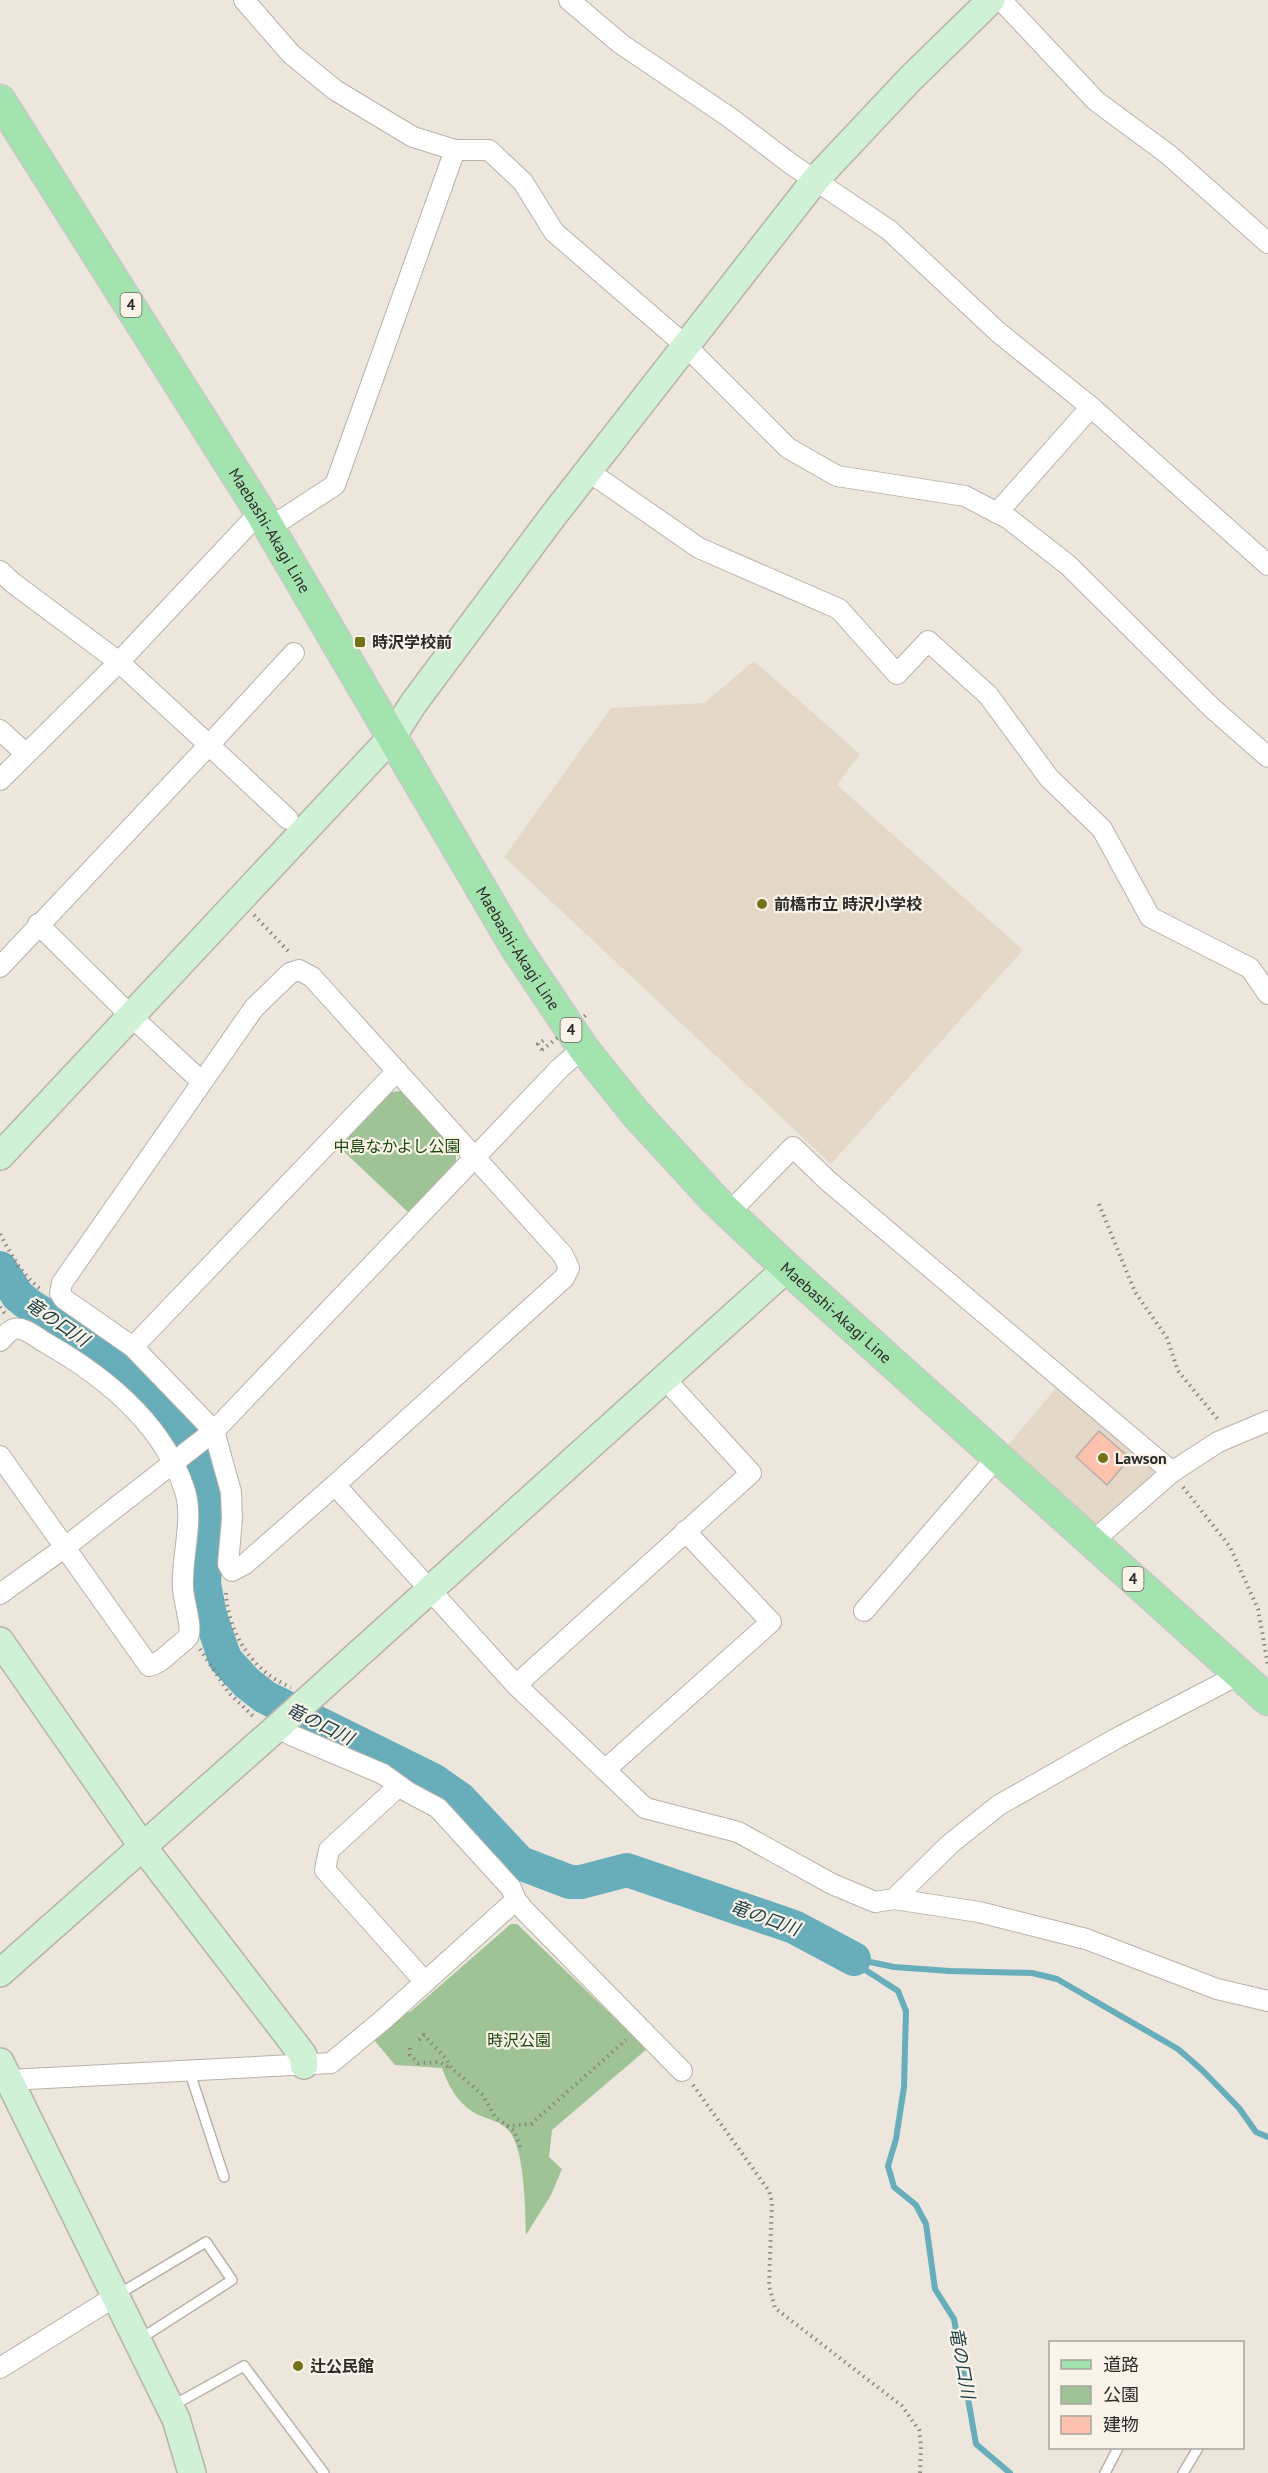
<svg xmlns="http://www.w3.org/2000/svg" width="1268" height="2473" font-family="'PT Sans','Noto Sans JP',sans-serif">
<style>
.built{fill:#e4d9c9}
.green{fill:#a0c297}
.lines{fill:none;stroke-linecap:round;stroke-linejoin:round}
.stream{stroke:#67adba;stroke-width:6}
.river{stroke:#67adba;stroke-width:34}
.building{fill:#fcc2ad;stroke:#b8aca8;stroke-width:1.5}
.lane-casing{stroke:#b8b2a9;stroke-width:12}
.street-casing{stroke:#b8b2a9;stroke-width:22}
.secondary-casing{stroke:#b8b2a9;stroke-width:30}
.primary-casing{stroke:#c8c8c7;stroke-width:33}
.path{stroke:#8a857f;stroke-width:4;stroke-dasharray:1.5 4.5;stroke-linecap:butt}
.lane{stroke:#fff;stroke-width:9}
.street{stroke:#fff;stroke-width:20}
.secondary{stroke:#d1f1d7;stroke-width:27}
.primary{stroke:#a3e3af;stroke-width:30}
.path-bridge{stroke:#8a857f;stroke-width:4;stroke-dasharray:1.5 4.5;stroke-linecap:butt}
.poi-dot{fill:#747216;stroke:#faf3ea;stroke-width:2}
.labels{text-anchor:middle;stroke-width:4.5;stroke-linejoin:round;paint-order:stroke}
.shield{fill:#faf3ea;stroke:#6a6661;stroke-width:1.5}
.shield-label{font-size:15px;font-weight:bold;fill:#2c2a26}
.street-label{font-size:16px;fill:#2c2a26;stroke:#faf3ea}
.poi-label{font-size:16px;font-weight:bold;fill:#2c2a26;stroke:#faf3ea;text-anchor:start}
.park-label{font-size:16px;fill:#1a480a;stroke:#faf3ea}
.water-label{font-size:18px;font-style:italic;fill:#173a40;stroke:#faf3ea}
</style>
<rect width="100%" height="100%" fill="#ede6dd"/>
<g class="built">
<polygon points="754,661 860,754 837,785 1023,950 831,1164 504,857 611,708 704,703"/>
<polygon points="1056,1388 1066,1388 1155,1466 1156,1475 1104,1522 1089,1524 1007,1451 1009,1444"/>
</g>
<g class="green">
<polygon points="401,1091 456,1151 456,1164 409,1213 338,1146 389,1092"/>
<path d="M511 1924H517L647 2049 552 2130 549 2157 562 2169 551 2195 526 2235C525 2209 525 2158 512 2135 503 2120 486 2120 473 2112 457 2102 448 2085 442 2068L395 2065 374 2040 405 2012H410Z"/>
</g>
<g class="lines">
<g class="stream">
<polyline points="854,1959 867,1971 898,1991 906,2011 904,2087 896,2139 888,2166 894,2187 916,2205 926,2224 935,2289 954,2319 976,2444 1010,2473"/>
<polyline points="856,1959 894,1967 950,1971 1032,1973 1057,1979 1178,2049 1202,2070 1239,2108 1256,2132 1268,2137"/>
</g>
<polyline class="river" points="0,1268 18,1296 32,1307 86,1339 158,1401 187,1431 200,1466 208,1508 204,1584 210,1615 225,1659 247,1683 265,1697 433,1780 460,1799 520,1863 570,1882 581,1882 627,1870 794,1927 854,1959"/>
</g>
<polygon class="building" points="1099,1431 1130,1458 1107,1485 1076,1457"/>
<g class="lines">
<defs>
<g id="lane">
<polyline points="189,2070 224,2177"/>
<polyline points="117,2295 206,2242 232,2280 140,2339"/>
<polyline points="172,2406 244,2366 324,2473"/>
<polyline points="1105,2473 1118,2448"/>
<polyline points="1183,2473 1198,2448"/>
</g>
<g id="street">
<polyline points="244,0 291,54 335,90 413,137 455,150 489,150 523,182 554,232 686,346 788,448 837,476 965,496 1009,519 1068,565 1212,708 1268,757"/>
<polyline points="569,0 621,44 729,117 791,164 889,230 998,332 1091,407 1268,565"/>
<polyline points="1001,0 1096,101 1169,155 1268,243"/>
<polyline points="588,471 699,548 839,609 897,674 928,641 988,695 1049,778 1102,829 1150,917 1250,968 1268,994"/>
<polyline points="997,513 1091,407"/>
<polyline points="269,528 335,485 455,150"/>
<polyline points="0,571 13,583 119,662 209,745 0,967"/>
<polyline points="0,730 25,753"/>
<polyline points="0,780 119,662 260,512"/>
<polyline points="288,819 209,745 294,653"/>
<polyline points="38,924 132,1017 202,1082"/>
<polygon points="299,970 312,977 563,1255 569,1268 564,1278 335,1485 245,1564 232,1571 228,1564 232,1519 231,1492 214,1431 133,1347 64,1299 60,1293 62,1283 254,1008 290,973"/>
<polyline points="729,1213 793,1147 827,1180 1172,1472"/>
<path d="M0 1341C4 1337 8 1331 14 1329 24 1326 37 1338 46 1343 104 1376 162 1423 184 1488 195 1519 181 1556 183 1588 183 1599 193 1628 188 1637 184 1642 176 1647 171 1652 164 1658 158 1664 149 1666L0 1456"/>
<polyline points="133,1347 397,1071"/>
<polyline points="335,1485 516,1685 645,1808 738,1832 832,1884 875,1902 894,1899 950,1844 999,1805 1117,1738 1240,1674"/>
<polyline points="1092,1542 1172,1472 1218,1442 1268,1421"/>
<polyline points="0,1594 64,1548 214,1431 560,1068 583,1048"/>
<polyline points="864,1611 998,1456"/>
<polyline points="516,1685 751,1473 664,1378"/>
<polyline points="277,1727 291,1735 383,1774 408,1792 438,1808 511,1888 516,1900 525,1911 682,2071"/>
<polyline points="606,1769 771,1622 685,1531"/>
<polyline points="399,1786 329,1850 325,1870 425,1982"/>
<polyline points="894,1899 979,1912 1086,1939 1217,1989 1268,2001"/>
<polyline points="9,2080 331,2063 384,2019 516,1900"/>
<polyline points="0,2368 116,2296"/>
</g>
<g id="secondary">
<polyline points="0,1156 392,737 413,704 553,516 816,179 911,78 991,0"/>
<polyline points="0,1641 143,1847 303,2055 304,2065"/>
<polyline points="0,1973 281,1724 787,1268"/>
<polyline points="0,2062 176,2419 192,2473"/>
</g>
<g id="primary">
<path id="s1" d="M0 100 260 512 516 948 583 1048 636 1114 715 1200 787 1268 1268 1700"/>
</g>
</defs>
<use href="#lane" class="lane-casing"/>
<use href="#street" class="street-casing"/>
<use href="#secondary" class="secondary-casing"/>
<use href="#primary" class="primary-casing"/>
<g class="path">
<polyline points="254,915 290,953"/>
<polyline points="542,1050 538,1044 547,1038"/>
<polyline points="1099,1204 1135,1292 1167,1338 1178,1371 1220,1422"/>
<path d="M0 1234C12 1256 22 1276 43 1291"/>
<polyline points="0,1307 5,1314"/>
<polyline points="1183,1487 1230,1547 1258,1609 1268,1666"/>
<path d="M226 1593C227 1631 254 1674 291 1687"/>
<polyline points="200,1649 229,1693 255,1718"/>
<polyline points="419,2040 424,2035 447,2060 451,2068 483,2095 495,2117 514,2131 521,2149"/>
<polyline points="410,2048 410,2055 418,2063 440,2062 450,2068"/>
<polyline points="693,2085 769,2191 772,2202 769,2286 775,2308 902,2406 919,2430 921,2446 920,2473"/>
<polyline points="507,2126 531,2124 626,2040"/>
</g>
<use href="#lane" class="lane"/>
<use href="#street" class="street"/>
<use href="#secondary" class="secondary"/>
<use href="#primary" class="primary"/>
<polyline class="path-bridge" points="542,1050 586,1015"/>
</g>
<g class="poi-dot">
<rect x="354" y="636" width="12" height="12" rx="3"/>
<circle cx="762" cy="904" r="6"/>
<circle cx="1103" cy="1458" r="6"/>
<circle cx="298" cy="2366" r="6"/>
</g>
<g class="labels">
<g class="shield">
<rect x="120.5" y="293" width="21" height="24" rx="4.5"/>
<rect x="560.5" y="1018" width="21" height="24" rx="4.5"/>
<rect x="1122.5" y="1567" width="21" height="24" rx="4.5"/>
</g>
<g class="shield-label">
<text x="131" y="310">4</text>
<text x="571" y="1035">4</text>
<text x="1133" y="1584">4</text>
</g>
<g class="street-label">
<text dy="6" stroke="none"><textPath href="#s1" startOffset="508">Maebashi-Akagi Line</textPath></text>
<text dy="6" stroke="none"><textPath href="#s1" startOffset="994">Maebashi-Akagi Line</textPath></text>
<text dy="6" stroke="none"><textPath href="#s1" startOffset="1480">Maebashi-Akagi Line</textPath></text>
</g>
<g class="poi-label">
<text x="372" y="648">時沢学校前</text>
<text x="774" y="910">前橋市立 時沢小学校</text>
<text x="1115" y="1464">Lawson</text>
<text x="310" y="2372">辻公民館</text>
</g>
<g class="park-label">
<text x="397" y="1152">中島なかよし公園</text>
<text x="519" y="2046">時沢公園</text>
</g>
<g class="water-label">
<text transform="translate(57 1322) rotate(34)" y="6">竜の口川</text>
<text transform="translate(320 1724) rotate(26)" y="6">竜の口川</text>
<text transform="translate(765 1918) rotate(20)" y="6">竜の口川</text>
<text transform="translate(962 2363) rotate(80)" y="6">竜の口川</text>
</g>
</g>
<rect x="1049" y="2341" width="195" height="108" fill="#faf3ea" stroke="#a8a39c" stroke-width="1.5"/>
<rect x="1061" y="2360" width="30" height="9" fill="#a3e3af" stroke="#a8a39c" stroke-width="1.5"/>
<text x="1103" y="2371" font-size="18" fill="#2c2a26">道路</text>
<rect x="1061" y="2386" width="30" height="18" fill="#a0c297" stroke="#a8a39c" stroke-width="1.5"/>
<text x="1103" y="2401" font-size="18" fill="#2c2a26">公園</text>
<rect x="1061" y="2416" width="30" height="18" fill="#fcc2ad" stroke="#a8a39c" stroke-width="1.5"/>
<text x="1103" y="2431" font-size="18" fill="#2c2a26">建物</text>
</svg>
